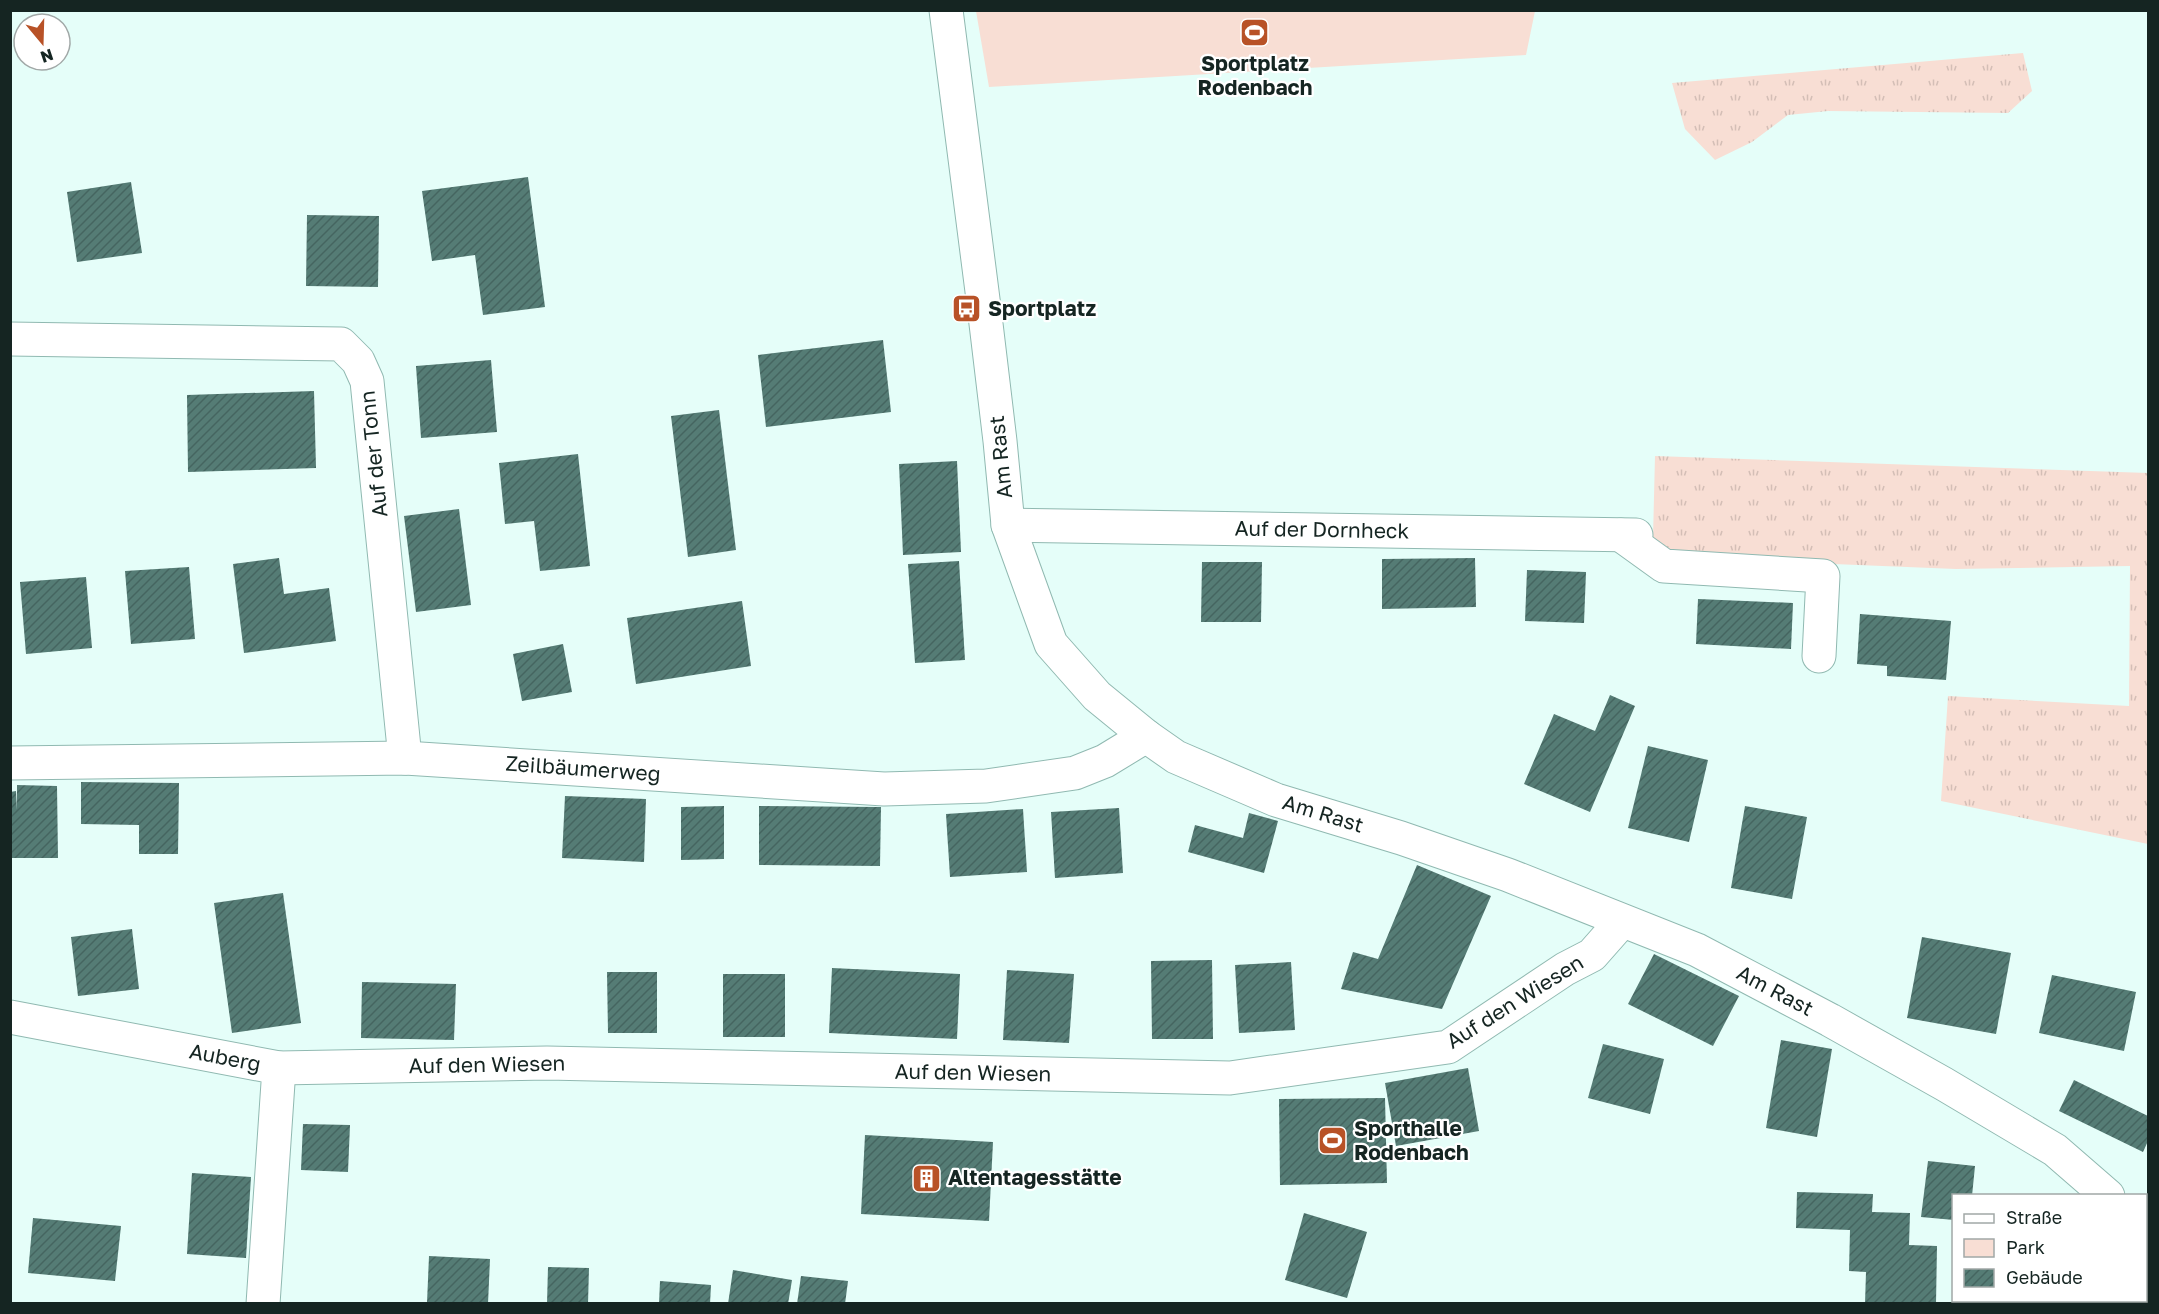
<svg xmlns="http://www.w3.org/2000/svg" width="2159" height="1314" font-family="'Golos Text',sans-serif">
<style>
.grass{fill:url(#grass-tufts)}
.green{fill:#f8ded4}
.building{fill:url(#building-hatch)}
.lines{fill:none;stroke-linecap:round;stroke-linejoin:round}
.minor-casing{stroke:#90b9b1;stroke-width:35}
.minor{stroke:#fff;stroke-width:33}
.labels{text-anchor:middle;stroke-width:4.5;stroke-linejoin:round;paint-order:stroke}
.poi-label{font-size:21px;font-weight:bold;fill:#152522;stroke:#fff;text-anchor:start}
.street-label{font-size:21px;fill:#152522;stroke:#fff}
</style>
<defs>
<pattern id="grass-tufts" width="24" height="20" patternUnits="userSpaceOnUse" patternTransform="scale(1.5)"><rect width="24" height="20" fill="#f8ded4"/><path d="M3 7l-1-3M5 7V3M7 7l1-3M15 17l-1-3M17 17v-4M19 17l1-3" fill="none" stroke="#d4beb6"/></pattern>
<pattern id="building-hatch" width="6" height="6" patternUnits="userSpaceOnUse" patternTransform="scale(1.5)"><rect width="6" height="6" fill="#557c75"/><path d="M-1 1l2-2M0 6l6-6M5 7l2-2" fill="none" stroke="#456560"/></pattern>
</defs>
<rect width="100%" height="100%" fill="#e5fef9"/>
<g class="grass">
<polygon points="2023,53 2032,91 2008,113 1828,111 1788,115 1752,142 1715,160 1685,129 1672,83"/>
<polygon points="1655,456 2148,473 2148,844 1941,801 1948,696 2129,706 2130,566 1956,569 1666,557 1653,538"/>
</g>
<polygon class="green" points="976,11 976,10 1535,11 1526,55 989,87"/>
<g class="building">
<polygon points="528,177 545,307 483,315 475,255 432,261 422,191"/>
<polygon points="131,182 142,253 77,262 67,192"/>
<polygon points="307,215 379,216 378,287 306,286"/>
<polygon points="883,340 891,412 766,427 758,355"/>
<polygon points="491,360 497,432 421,438 416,366"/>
<polygon points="314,391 316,468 188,472 187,395"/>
<polygon points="719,410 736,550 688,557 671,416"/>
<polygon points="578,454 590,566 540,571 534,521 505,524 499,463"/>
<polygon points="957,461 961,552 903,555 899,464"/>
<polygon points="459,509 471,605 416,612 404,516"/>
<polygon points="279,558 284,594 329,588 336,641 244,653 233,564"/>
<polygon points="1475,558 1476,607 1382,609 1382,559"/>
<polygon points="959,561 965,660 915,663 908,564"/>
<polygon points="1202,562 1262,562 1261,622 1201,622"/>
<polygon points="189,567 195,639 131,644 125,571"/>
<polygon points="1527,570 1586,572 1584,623 1525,621"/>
<polygon points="86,577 92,648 26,654 20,582"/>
<polygon points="1698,599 1793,603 1791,649 1696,644"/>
<polygon points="742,601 751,666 636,684 627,618"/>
<polygon points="1860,614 1951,621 1946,680 1887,676 1887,666 1857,664"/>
<polygon points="563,644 572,692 522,701 513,654"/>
<polygon points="1610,695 1635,706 1590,812 1524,784 1554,714 1595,731"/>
<polygon points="1648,746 1708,760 1689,842 1628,828"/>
<polygon points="81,782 179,783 178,854 139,854 139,825 81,824"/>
<polygon points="17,785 57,786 58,858 10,858 10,792 16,791 17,810"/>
<polygon points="565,796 646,799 644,862 562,858"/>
<polygon points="724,806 724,859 681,860 681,807"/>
<polygon points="759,806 881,807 880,866 759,865"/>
<polygon points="1745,806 1807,817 1792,899 1731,888"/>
<polygon points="1119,808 1123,873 1055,878 1051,812"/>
<polygon points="1023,809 1027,872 950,877 946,814"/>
<polygon points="1249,813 1278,821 1264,873 1188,852 1195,825 1243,838"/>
<polygon points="1417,865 1491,896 1442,1009 1341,989 1353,952 1378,959"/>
<polygon points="283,893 301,1023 232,1033 214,903"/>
<polygon points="132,929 139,989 78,996 71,937"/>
<polygon points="1922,937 2011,953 1996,1034 1907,1018"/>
<polygon points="1654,954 1739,996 1713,1046 1628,1004"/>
<polygon points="1212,960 1213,1039 1152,1039 1151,961"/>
<polygon points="1291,962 1295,1030 1239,1033 1235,965"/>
<polygon points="832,968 960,974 957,1039 829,1033"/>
<polygon points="1007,970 1074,974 1069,1043 1003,1040"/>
<polygon points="607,972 657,972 657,1033 608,1033"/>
<rect x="723" y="974" width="62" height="63"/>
<polygon points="2052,975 2136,992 2124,1051 2039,1033"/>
<polygon points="362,982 456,984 454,1040 361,1038"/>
<polygon points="1781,1040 1832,1049 1817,1137 1766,1128"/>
<polygon points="1603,1044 1664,1059 1650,1114 1588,1098"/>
<polygon points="1468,1068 1479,1131 1396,1146 1385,1083"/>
<polygon points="2074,1080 2148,1116 2148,1141 2143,1152 2059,1111"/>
<polygon points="1385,1098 1387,1183 1280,1185 1279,1099"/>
<polygon points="303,1124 350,1125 348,1172 301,1170"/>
<polygon points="865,1135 993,1142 989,1221 861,1214"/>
<polygon points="1928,1161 1975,1166 1972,1196 1954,1196 1954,1220 1921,1217"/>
<polygon points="192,1173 251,1177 246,1258 187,1254"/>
<polygon points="1797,1192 1873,1194 1872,1212 1910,1213 1909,1245 1937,1246 1936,1304 1865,1304 1866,1272 1849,1271 1850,1230 1796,1228"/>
<polygon points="1304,1213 1367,1232 1347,1298 1285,1280"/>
<polygon points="33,1218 121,1226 115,1281 28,1273"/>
<polygon points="429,1256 490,1259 488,1304 427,1303"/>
<polygon points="548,1267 589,1268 588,1304 547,1304"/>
<polygon points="733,1270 792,1280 788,1304 728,1304"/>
<polygon points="801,1276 848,1281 845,1304 797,1304"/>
<polygon points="660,1281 711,1285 710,1304 659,1304"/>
<rect x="2047" y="1300" width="85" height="4"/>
</g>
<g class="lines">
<defs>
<g id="minor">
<polyline points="946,10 984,307 1000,441 1008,525 1051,644 1097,696 1146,736 1176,757 1276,800 1401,838 1508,875 1697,950 1830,1020 1944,1084 2055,1150 2108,1196"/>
<polyline points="10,339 341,344 358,361 367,381 405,758"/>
<polyline points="1008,525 1636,535"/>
<polyline points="1621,535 1664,566 1823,576 1819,656"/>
<polyline points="10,763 405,758 884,789 986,786 1075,773 1105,761 1146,736"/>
<polyline points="10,1017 279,1068 263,1304"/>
<polyline points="279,1068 547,1063 1230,1078 1448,1047 1565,969 1592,955 1622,921"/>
<polyline points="2146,1237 2148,1244"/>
</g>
</defs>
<use href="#minor" class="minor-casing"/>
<use href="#minor" class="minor"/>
</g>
<defs>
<symbol id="stadium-square" viewBox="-11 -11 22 22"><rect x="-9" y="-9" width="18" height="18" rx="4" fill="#b85227" stroke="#fff"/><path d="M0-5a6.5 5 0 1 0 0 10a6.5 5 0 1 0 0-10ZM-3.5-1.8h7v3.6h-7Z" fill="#fff"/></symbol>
<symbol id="bus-square" viewBox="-11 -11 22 22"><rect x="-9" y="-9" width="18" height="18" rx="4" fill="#b85227" stroke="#fff"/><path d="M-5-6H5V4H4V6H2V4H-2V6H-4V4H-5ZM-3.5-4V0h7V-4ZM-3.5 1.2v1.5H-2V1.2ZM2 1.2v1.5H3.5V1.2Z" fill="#fff"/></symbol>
<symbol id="building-square" viewBox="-11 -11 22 22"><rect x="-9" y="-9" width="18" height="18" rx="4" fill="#b85227" stroke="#fff"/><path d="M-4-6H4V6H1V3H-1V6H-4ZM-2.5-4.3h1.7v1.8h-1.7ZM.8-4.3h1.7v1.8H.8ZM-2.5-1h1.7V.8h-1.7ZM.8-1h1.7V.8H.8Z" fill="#fff"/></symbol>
</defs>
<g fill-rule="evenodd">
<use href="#stadium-square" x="1238" y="16" width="33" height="33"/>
<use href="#bus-square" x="950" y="292" width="33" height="33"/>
<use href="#stadium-square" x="1316" y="1124" width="33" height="33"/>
<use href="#building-square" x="910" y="1162" width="33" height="33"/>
</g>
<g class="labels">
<g class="poi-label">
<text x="1255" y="71" text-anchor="middle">Sportplatz<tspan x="1255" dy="24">Rodenbach</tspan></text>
<text x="988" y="316">Sportplatz</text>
<text x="1354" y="1136">Sporthalle<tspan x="1354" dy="24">Rodenbach</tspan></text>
<text x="948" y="1185">Altentagesstätte</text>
</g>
<g class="street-label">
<text transform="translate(374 454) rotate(-96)" y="7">Auf der Tonn</text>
<text transform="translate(1001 457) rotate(-96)" y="7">Am Rast</text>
<text transform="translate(1322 530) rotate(1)" y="7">Auf der Dornheck</text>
<text transform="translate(583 769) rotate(4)" y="7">Zeilbäumerweg</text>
<text transform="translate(1323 814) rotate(17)" y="7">Am Rast</text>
<text transform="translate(1775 991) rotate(28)" y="7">Am Rast</text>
<text transform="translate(1515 1002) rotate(-32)" y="7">Auf den Wiesen</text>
<text transform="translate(225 1058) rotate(11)" y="7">Auberg</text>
<text transform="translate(487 1065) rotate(-1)" y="7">Auf den Wiesen</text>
<text transform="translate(973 1073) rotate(1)" y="7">Auf den Wiesen</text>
</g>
</g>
<rect width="2159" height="1314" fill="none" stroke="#152522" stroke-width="24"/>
<rect x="1952" y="1194" width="195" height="108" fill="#ffffff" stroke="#a1a8a7" stroke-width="1.5"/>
<rect x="1964" y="1214" width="30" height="9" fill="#ffffff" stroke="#a1a8a7" stroke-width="1.5"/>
<text x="2006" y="1224" font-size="18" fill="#152522">Straße</text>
<rect x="1964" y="1239" width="30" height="18" fill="#f8ded4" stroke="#a1a8a7" stroke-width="1.5"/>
<text x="2006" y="1254" font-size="18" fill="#152522">Park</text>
<rect x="1964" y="1269" width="30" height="18" fill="url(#building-hatch)" stroke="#a1a8a7" stroke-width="1.5"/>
<text x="2006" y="1284" font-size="18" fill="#152522">Gebäude</text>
<g transform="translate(42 42) rotate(161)"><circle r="28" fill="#ffffff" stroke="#a1a8a7" stroke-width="1.5"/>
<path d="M0-4.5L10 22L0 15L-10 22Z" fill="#b85227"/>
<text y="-9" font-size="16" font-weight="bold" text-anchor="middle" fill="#152522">N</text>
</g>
</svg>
